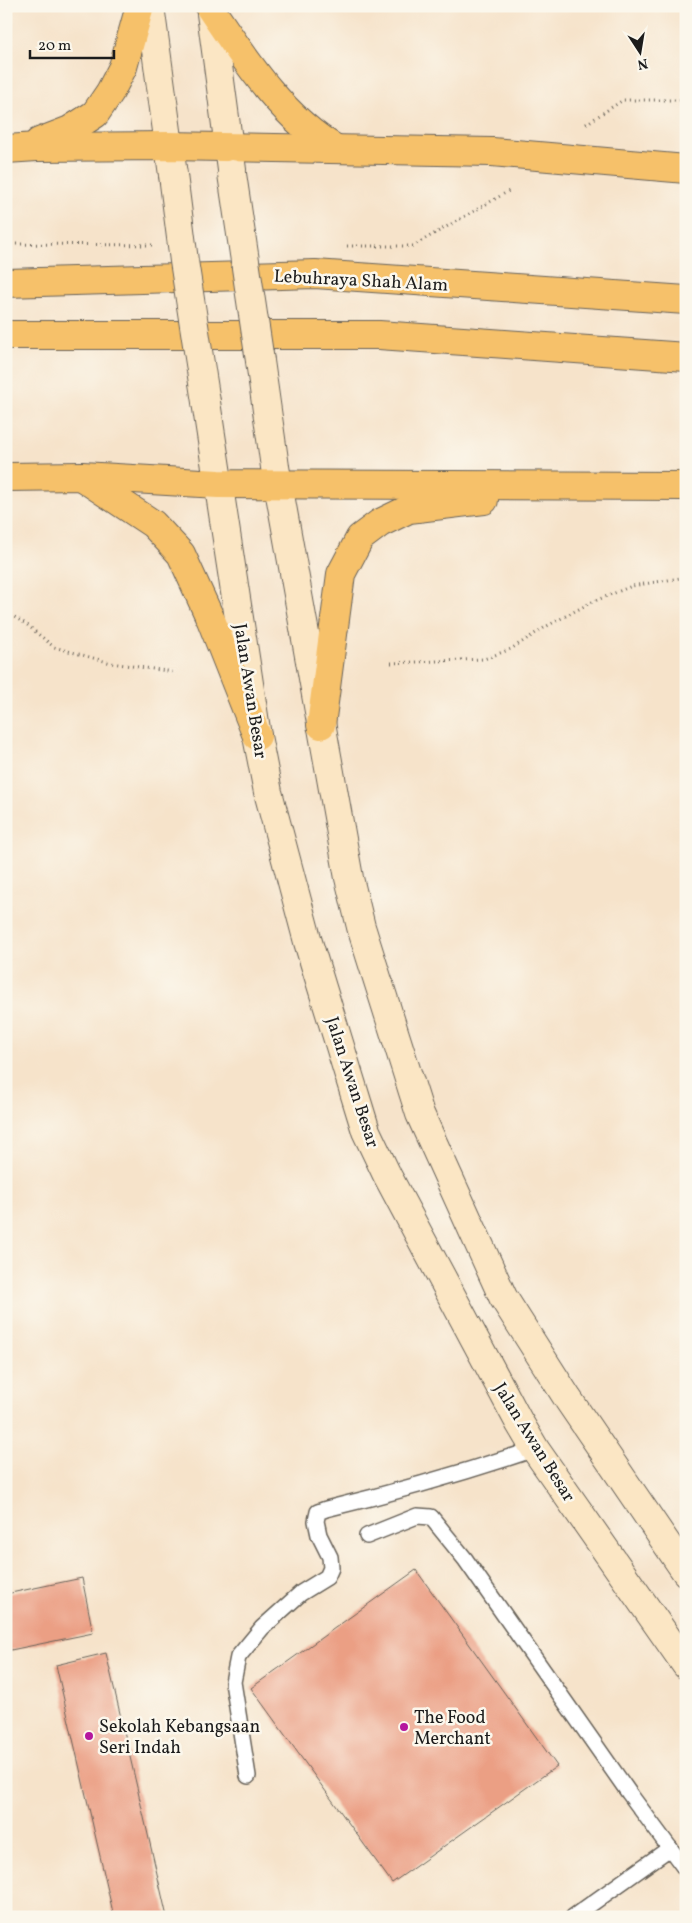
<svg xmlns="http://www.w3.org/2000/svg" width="692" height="1923" font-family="Vollkorn,serif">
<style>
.building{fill:#eb9f84}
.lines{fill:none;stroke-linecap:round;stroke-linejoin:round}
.lane-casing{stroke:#686259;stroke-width:18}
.secondary-casing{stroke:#686259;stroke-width:30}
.highway-casing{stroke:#686259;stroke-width:30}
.path{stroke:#686259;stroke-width:3;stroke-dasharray:1 4;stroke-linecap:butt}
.lane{stroke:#fff;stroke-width:15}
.secondary{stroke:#fbe6c4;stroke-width:28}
.highway{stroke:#f6c16b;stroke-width:28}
.secondary-bridge-casing{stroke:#686259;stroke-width:30;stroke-linecap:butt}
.secondary-bridge{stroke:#fbe6c4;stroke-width:28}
.poi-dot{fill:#b5179e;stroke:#fbf7ec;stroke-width:2}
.labels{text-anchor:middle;stroke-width:5;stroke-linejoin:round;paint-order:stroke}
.street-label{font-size:18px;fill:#1c1c1c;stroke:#fbf7ec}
.poi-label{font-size:18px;fill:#1c1c1c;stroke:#fbf7ec;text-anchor:start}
</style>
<rect width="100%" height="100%" fill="#fbf7ec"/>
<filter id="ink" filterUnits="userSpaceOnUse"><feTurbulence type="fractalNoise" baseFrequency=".02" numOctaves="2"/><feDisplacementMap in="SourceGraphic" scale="10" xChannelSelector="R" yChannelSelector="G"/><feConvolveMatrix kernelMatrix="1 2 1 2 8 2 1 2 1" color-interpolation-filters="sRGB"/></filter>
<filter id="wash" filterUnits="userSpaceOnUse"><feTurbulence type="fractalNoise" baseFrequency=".0096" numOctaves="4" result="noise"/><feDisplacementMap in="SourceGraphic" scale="20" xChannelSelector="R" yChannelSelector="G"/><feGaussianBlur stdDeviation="1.12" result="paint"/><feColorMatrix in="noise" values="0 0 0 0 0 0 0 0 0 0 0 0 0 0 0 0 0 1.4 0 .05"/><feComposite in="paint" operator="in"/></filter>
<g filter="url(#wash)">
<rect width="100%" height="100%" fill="#f6e3ca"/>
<g id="blocks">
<g class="building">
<polygon points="416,1570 557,1766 392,1883 251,1688"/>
<polygon points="82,1578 93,1633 6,1651 6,1594"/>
<polygon points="106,1653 167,1917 114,1917 56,1665"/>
</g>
</g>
</g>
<g filter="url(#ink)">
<use href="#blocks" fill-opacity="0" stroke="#686259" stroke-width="1"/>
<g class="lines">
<defs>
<g id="lane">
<polyline points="367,1536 417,1516 431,1517 465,1559 629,1793 686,1870"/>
<path d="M248 1776 233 1682 238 1657 262 1628 301 1593 327 1577 331 1568 330 1557 319 1535 316 1521 318 1512 326 1509C397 1492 466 1472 535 1449"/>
<polyline points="573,1917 670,1848"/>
</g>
<g id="secondary">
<polyline points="150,6 173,175"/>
<polyline points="210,6 232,170"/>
<polyline points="260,361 275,467 349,878 361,927 420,1114 503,1297 568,1399 686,1572"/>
<polyline points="206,402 257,736 268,792 308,942 366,1131 387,1175 519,1422 535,1449 686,1665"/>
</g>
<g id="highway">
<path d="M210 8C244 58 282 118 336 149"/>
<polyline points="39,142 70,130 95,114 110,92 123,67 140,6"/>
<polyline points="6,149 37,147 169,146 492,152 686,169"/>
<polyline points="6,283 315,274 686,300"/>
<polyline points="6,335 379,335 686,357"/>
<polyline points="6,477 82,476 218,484 686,486"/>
<polyline points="82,477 153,524 181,554 211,620 257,736"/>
<polyline points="321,725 341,574 360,538 380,523 409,509 484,500"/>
</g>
</defs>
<use href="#lane" class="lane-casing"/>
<use href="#secondary" class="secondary-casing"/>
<use href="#highway" class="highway-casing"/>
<g class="path">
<polyline points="586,124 623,100 686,100"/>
<polyline points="6,244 156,245"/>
<polyline points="347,246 413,246 509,191"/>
<polyline points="6,612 26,624 54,647 111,663 174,672"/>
<polyline points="391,663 484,659 511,649 547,626 592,602 632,586 686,577"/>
</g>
<use href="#lane" class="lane"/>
<use href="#secondary" class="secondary"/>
<use href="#highway" class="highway"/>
<defs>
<g id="secondary-bridge">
<polyline points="232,174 260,361"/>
<polyline points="173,175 184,261 206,402"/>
</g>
</defs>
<use href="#secondary-bridge" class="secondary-bridge-casing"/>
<use href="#secondary-bridge" class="secondary-bridge"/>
</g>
</g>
<g class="poi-dot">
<circle cx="404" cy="1727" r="5"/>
<circle cx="89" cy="1736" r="5"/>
</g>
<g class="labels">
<g class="street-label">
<text transform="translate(361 280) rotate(3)" y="6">Lebuhraya Shah Alam</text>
<text transform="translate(251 691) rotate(81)" y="6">Jalan Awan Besar</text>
<text transform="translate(353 1082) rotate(72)" y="6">Jalan Awan Besar</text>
<text transform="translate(535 1442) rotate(58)" y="6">Jalan Awan Besar</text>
</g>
<g class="poi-label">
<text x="414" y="1723">The Food<tspan x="414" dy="21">Merchant</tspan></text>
<text x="99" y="1732">Sekolah Kebangsaan<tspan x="99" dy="21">Seri Indah</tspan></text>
</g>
</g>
<rect width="692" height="1923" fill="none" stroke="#fbf7ec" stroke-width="25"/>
<g transform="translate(640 52) rotate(168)" stroke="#fbf7ec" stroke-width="4" paint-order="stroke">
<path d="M0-4L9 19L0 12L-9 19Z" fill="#1c1c1c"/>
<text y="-8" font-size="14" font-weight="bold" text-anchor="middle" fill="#1c1c1c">N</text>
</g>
<path d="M30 50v8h84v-8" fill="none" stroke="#1c1c1c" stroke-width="2.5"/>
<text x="38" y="50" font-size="15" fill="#1c1c1c" stroke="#fbf7ec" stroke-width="4" paint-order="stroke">20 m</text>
</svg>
